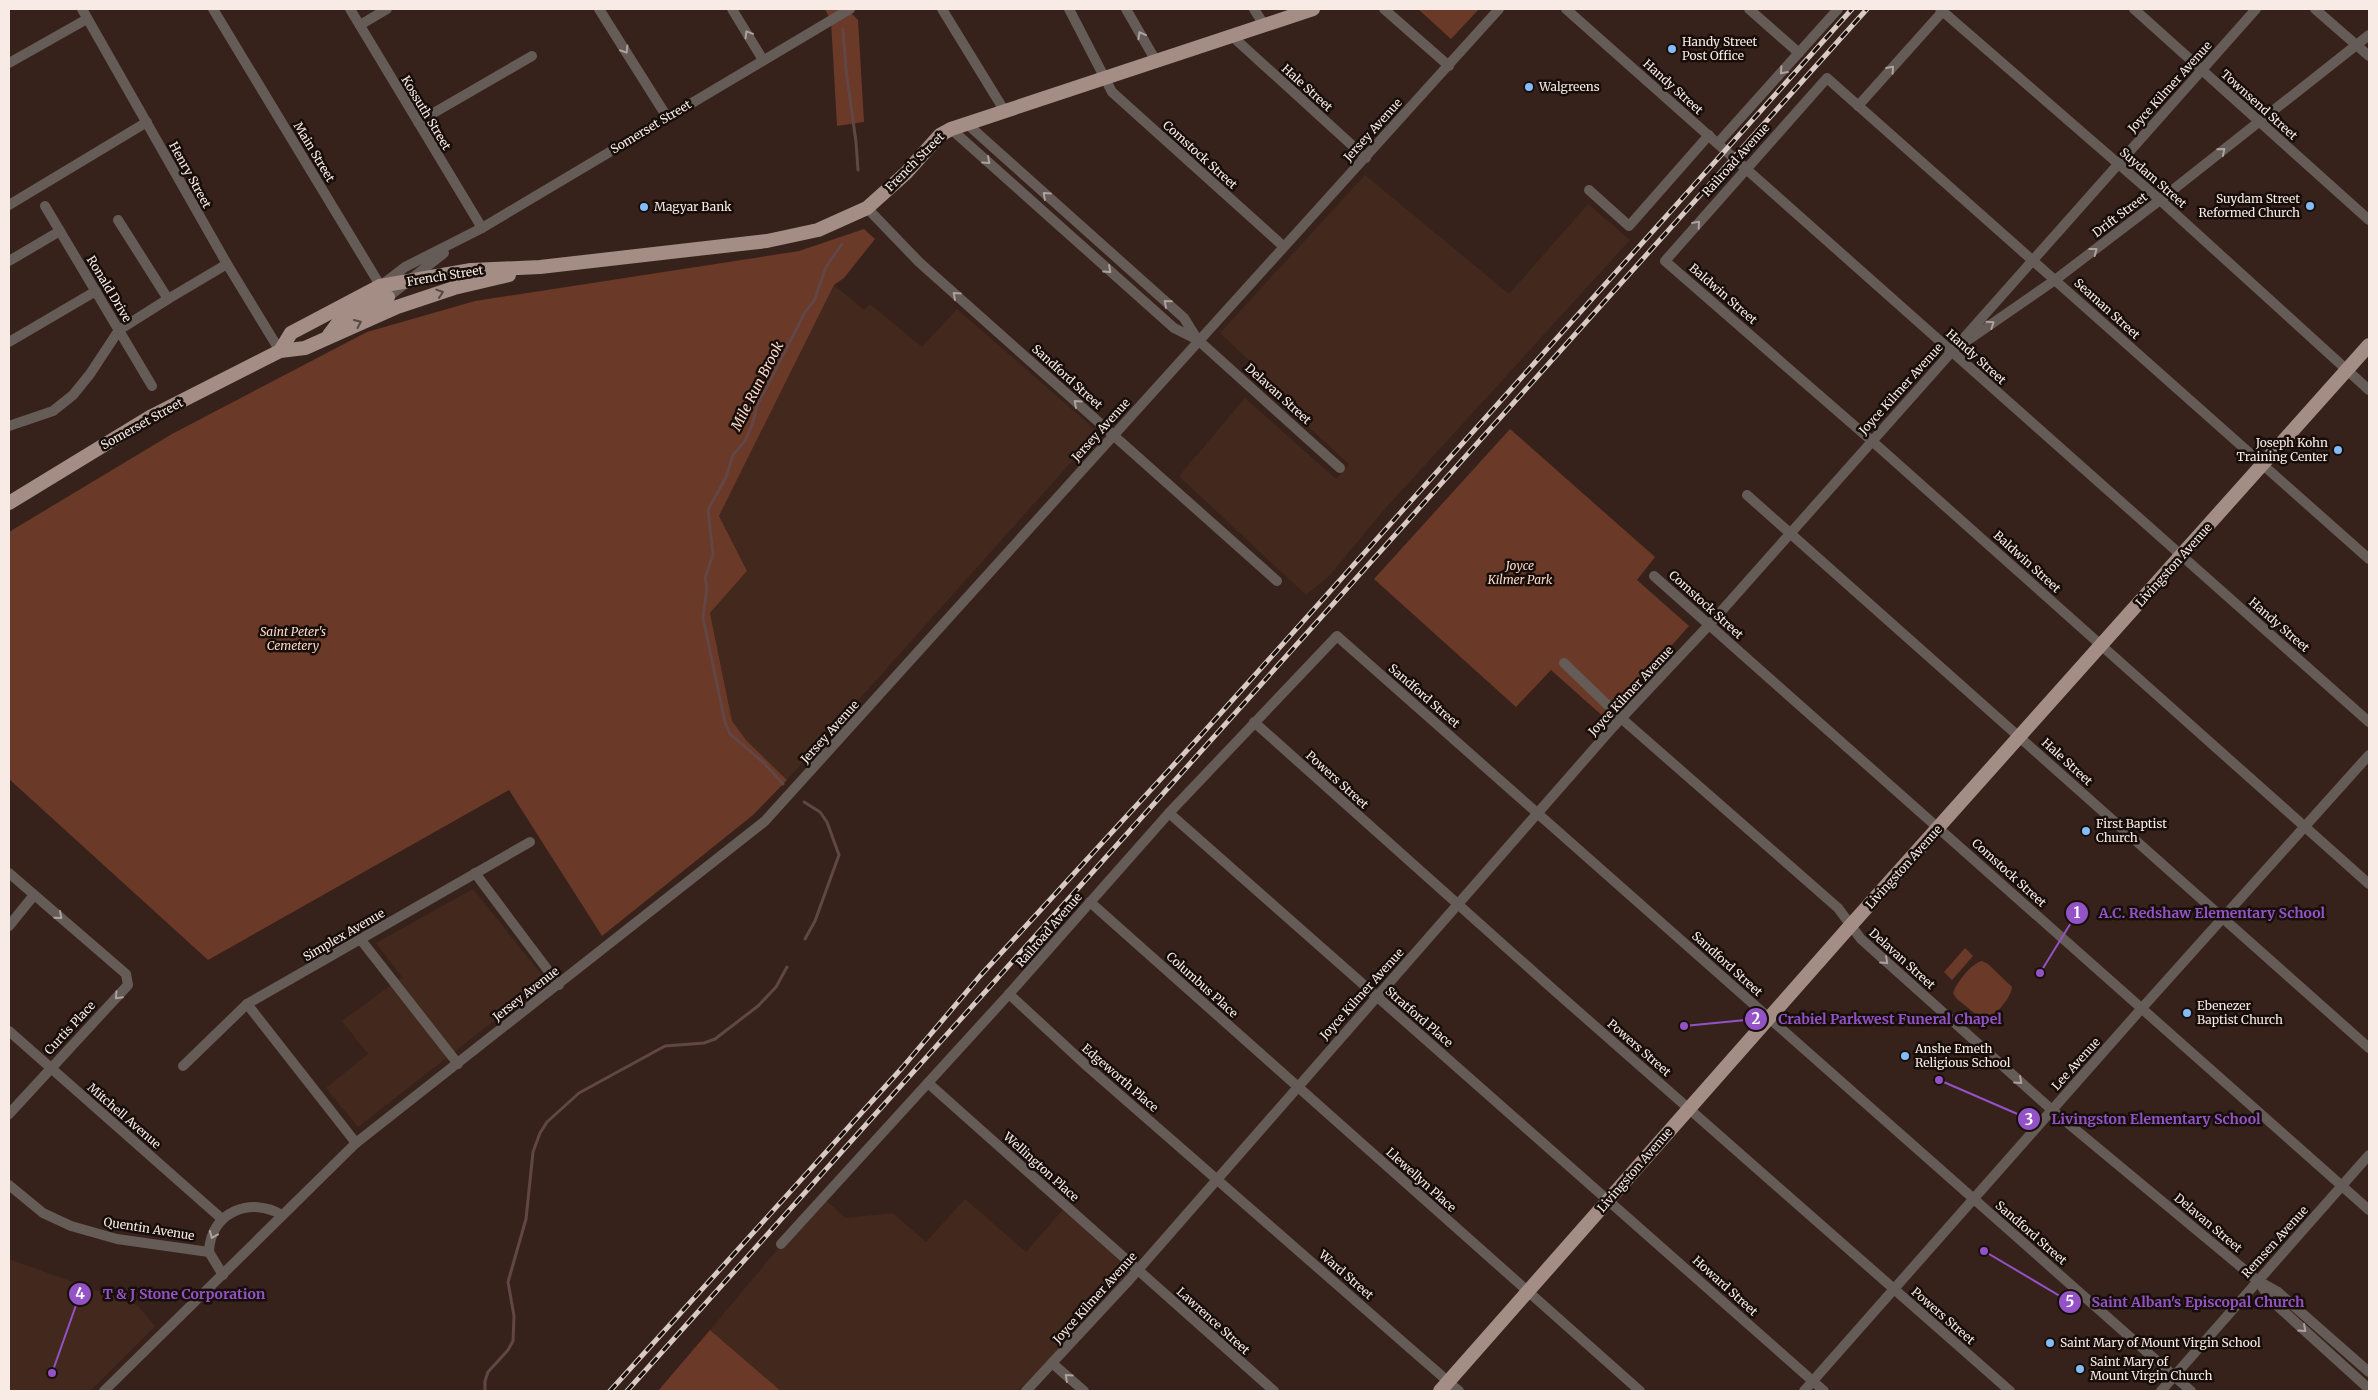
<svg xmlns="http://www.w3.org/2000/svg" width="2378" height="1400" font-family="Merriweather,serif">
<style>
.built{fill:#43281e}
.green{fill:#6a3927}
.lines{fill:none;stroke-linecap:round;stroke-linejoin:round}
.stream{stroke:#624645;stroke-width:3}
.minor{stroke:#655b57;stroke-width:10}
.major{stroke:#a38d85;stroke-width:14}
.rail-casing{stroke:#d8c9c4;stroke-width:5}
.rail{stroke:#170e0a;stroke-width:3;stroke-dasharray:9;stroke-linecap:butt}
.oneway{stroke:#aea29e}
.oneway2{stroke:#564741}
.poi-dot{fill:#82bcfa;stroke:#170e0a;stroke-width:2}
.labels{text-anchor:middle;stroke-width:5;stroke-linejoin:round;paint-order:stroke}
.poi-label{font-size:12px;fill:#f8eae5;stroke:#170e0a;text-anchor:start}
.street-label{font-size:12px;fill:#f8eae5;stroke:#170e0a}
.park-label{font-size:12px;font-style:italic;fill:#fcd7c9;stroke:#170e0a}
.water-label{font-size:14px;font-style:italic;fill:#ffdacc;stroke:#170e0a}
.leader{fill:none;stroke:#9452c7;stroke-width:2}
.callout-dot{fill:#9452c7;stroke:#170e0a;stroke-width:2}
.mark-label{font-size:15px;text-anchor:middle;font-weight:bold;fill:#fff}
.callout-label{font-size:14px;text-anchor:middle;font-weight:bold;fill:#9452c7;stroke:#170e0a;stroke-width:5;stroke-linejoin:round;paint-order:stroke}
</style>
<rect width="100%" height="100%" fill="#36221a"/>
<g class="built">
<polygon points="1365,175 1509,294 1588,204 1630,240 1384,510 1330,575 1306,595 1179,476 1245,398 1336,479 1349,464 1287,407 1292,401 1220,333"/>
<polygon points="834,285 864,310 870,304 922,347 957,309 1098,432 787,780 747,741 732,721 710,613 747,571 719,516"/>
<polygon points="473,889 546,980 358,1127 326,1088 368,1054 342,1021 402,977 376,943"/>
<polygon points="822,1196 845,1218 893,1213 926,1242 965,1199 1026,1252 1066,1206 1137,1269 1018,1391 781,1391 710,1330"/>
<polygon points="9,1259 137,1305 155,1326 90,1391 9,1391"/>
</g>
<g class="green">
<polygon points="825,9 847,9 858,20 864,122 837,126 831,21"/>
<polygon points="1418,9 1479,9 1451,39"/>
<polygon points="864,229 875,239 844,278 834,285 719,516 747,571 710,613 732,721 747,741 787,780 753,815 602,936 509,790 208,960 9,779 9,532 172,434 367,332 475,301 799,251"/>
<polygon points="1510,429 1655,557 1637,580 1689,626 1606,719 1551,670 1516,707 1374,579"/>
<polygon points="1965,948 1973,956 1952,980 1944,972"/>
<path d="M1982 961 1988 964 2012 987C2011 998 1994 1018 1983 1020L1957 999 1953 993C1956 983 1972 963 1982 961Z"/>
<polygon points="710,1330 781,1391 658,1391"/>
</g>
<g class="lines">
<g class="stream">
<polyline points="843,29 846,70 856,142 858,170"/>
<polyline points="783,784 764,763 730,734 725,722 703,618 707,587 705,578 713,554 708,510 726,477 733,455 745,441 752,425 757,406 805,312 814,301 826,267 842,244"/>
<polyline points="804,802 820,812 827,822 839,855 815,921 805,939"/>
<polyline points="485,1391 485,1381 488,1372 508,1350 513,1341 514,1316 508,1282 526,1219 533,1152 540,1133 547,1122 579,1093 665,1046 704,1043 715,1039 758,1006 776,987 787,967"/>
</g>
<g class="minor">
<polyline points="82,9 227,264 280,351"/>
<polyline points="213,9 383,290"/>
<polyline points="350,9 482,228"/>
<polyline points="599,9 667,117"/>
<polyline points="732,9 763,60"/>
<polyline points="942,9 1004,110"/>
<polyline points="1069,9 1112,92 1283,246"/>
<polyline points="1126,9 1156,61"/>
<polyline points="1254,9 1264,25"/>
<polyline points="1384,9 1449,66"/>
<polyline points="1566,9 2369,722"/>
<polyline points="1749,9 1799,53"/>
<polyline points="1940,9 2160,200 2369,390"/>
<polyline points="2134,9 2369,220"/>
<polyline points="2315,9 2369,56"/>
<polyline points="360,25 387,9"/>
<polyline points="1232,36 1366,158"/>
<polyline points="9,63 87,19"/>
<polyline points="1858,106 1943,11"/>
<polyline points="418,122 532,56"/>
<polyline points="966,123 1184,318 1197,339"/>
<polyline points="951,129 1174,328 1198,340 1340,468"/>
<polyline points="1718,143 1838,9"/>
<polyline points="1589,190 1629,226 1709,135"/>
<polyline points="9,205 147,122"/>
<polyline points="45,206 152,386"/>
<polyline points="867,208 919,262 1277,581"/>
<polyline points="118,220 168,299 227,264"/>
<polyline points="9,261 60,231"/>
<polyline points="383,284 405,267 482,228 850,9"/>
<polyline points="388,297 444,253"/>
<polyline points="9,342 96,291"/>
<polyline points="1964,343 2055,280 2160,200 2369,35"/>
<polyline points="9,426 53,411 73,395 90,374 119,330 168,299"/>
<polyline points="1747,495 2369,1048"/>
<polyline points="2369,559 1827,78 1665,261 1872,441 2369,884"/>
<polyline points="1654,576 2369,1210"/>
<polyline points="1564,663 1621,718 1838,908 1861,939 2052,1110 2258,1281 2278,1292 2369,1372"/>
<polyline points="1254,722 1555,991 2010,1391"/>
<polyline points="1169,813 1824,1391"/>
<polyline points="9,873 126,974 128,985 9,1114"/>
<polyline points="475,873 559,985"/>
<polyline points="1090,902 1640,1391"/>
<polyline points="9,926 34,895"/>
<polyline points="361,940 458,1064"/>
<polyline points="1009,994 1088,1067 1459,1391"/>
<polyline points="247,1004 356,1143"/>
<polyline points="9,1031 222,1219"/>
<polyline points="183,1066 247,1004 530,842"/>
<polyline points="928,1083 1274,1391"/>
<polyline points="9,1185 43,1213 71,1226 117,1239 209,1252"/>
<polyline points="781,1244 1009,994 1169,813 1337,636 2191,1391"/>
<path d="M223 1275 209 1252C210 1212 251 1196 282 1215"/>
<polyline points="2260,1284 2271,1300 2369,1389"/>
<polyline points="1052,1363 1084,1391"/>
<polyline points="104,1391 356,1143 765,821 1499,9"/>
<polyline points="1026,1391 1130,1279 1613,727 1709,625 2256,9"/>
<polyline points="1804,1391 2142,1008 2369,755"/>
<polyline points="2161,1391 2369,1155"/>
</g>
<g class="major">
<polyline points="329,335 341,319 388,297"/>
<polyline points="280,351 291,333 380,286 471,270 540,267 767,241 818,230 867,208 906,173 940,135 951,129 1313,9"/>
<polyline points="9,503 150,417 280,351 305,348 397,307 454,288 509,275"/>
<polyline points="1440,1391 1851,925 2369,345"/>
</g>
<defs>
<g id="rail">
<polyline points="610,1391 902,1068 980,976 1202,734 1852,9"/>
<polyline points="627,1391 1867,9"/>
</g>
</defs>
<use href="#rail" class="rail-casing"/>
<use href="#rail" class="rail"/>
</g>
<defs><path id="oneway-chevron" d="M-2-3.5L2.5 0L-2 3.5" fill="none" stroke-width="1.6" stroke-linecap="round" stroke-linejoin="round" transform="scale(1.25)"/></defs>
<g class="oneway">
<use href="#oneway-chevron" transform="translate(748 34) rotate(-121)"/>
<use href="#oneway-chevron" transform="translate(1141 35) rotate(-119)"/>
<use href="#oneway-chevron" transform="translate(625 50) rotate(58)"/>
<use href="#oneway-chevron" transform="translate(1891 69) rotate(-48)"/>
<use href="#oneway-chevron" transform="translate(1783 71) rotate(132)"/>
<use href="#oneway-chevron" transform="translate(2222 151) rotate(-39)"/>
<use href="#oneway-chevron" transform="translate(987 161) rotate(42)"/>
<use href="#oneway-chevron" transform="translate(1046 195) rotate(-138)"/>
<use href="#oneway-chevron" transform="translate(1697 224) rotate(-49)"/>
<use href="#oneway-chevron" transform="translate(2094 251) rotate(-37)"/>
<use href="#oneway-chevron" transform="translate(1108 270) rotate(42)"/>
<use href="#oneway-chevron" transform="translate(956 295) rotate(-138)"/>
<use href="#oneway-chevron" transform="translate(1167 303) rotate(-139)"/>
<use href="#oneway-chevron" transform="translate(1991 324) rotate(-34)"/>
<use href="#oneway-chevron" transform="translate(1077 403) rotate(-138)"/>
<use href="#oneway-chevron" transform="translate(59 916) rotate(41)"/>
<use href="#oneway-chevron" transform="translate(1885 961) rotate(42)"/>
<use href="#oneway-chevron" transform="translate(118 996) rotate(133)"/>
<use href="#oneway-chevron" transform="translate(2019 1081) rotate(42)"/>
<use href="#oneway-chevron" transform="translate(213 1235) rotate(112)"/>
<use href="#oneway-chevron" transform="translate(2303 1329) rotate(42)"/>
<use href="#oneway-chevron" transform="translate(1068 1377) rotate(-138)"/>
</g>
<g class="oneway2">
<use href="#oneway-chevron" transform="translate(440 293) rotate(-18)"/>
<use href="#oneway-chevron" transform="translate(358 323) rotate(-24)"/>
</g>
<g class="poi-dot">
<circle cx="1672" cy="49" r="5"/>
<circle cx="1529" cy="87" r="5"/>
<circle cx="2310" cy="206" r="5"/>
<circle cx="644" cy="207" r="5"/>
<circle cx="2338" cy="450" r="5"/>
<circle cx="2086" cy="831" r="5"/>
<circle cx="2187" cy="1013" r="5"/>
<circle cx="1905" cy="1056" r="5"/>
<circle cx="2050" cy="1343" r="5"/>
<circle cx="2080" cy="1369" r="5"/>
</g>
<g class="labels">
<g class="poi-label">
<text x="1682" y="46">Handy Street<tspan x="1682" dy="14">Post Office</tspan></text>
<text x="1539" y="91">Walgreens</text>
<text x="2300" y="203" text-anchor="end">Suydam Street<tspan x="2300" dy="14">Reformed Church</tspan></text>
<text x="654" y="211">Magyar Bank</text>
<text x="2328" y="447" text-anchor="end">Joseph Kohn<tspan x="2328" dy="14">Training Center</tspan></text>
<text x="2096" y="828">First Baptist<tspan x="2096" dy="14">Church</tspan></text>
<text x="2197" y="1010">Ebenezer<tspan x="2197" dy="14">Baptist Church</tspan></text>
<text x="1915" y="1053">Anshe Emeth<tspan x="1915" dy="14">Religious School</tspan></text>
<text x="2060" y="1347">Saint Mary of Mount Virgin School</text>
<text x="2090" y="1366">Saint Mary of<tspan x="2090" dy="14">Mount Virgin Church</tspan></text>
</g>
<g class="street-label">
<text transform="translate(1673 87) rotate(42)" y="4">Handy Street</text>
<text transform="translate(2170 87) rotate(-48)" y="4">Joyce Kilmer Avenue</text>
<text transform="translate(1307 88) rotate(42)" y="4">Hale Street</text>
<text transform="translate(2259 105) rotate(42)" y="4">Townsend Street</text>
<text transform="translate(426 113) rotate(59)" y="4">Kossuth Street</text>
<text transform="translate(651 127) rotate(-31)" y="4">Somerset Street</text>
<text transform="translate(1373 130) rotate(-48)" y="4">Jersey Avenue</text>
<text transform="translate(314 152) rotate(59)" y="4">Main Street</text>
<text transform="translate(1200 155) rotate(42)" y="4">Comstock Street</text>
<text transform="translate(1736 160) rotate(-48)" y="4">Railroad Avenue</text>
<text transform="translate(915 162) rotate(-45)" y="4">French Street</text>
<text transform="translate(190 175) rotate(61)" y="4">Henry Street</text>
<text transform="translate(2153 178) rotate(41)" y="4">Suydam Street</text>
<text transform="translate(2120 215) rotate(-37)" y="4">Drift Street</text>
<text transform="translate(445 276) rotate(-9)" y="4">French Street</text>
<text transform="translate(109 289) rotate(59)" y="4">Ronald Drive</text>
<text transform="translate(1723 294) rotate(41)" y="4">Baldwin Street</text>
<text transform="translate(2107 309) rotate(42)" y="4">Seaman Street</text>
<text transform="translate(1976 357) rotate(42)" y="4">Handy Street</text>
<text transform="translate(1067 377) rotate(42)" y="4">Sandford Street</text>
<text transform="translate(1901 389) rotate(-48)" y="4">Joyce Kilmer Avenue</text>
<text transform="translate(1278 394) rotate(42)" y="4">Delavan Street</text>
<text transform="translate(142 424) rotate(-29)" y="4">Somerset Street</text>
<text transform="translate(1101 430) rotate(-48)" y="4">Jersey Avenue</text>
<text transform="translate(2027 562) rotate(42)" y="4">Baldwin Street</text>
<text transform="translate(2174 565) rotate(-48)" y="4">Livingston Avenue</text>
<text transform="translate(1706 605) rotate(42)" y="4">Comstock Street</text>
<text transform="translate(2279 625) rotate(41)" y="4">Handy Street</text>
<text transform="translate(1631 691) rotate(-47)" y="4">Joyce Kilmer Avenue</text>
<text transform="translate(1424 696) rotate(41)" y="4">Sandford Street</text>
<text transform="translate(830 732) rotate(-48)" y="4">Jersey Avenue</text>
<text transform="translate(2067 762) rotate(42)" y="4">Hale Street</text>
<text transform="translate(1337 780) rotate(42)" y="4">Powers Street</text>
<text transform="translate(1904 867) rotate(-48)" y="4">Livingston Avenue</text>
<text transform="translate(2009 873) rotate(42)" y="4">Comstock Street</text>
<text transform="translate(1049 930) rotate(-49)" y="4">Railroad Avenue</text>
<text transform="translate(344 935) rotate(-30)" y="4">Simplex Avenue</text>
<text transform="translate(1902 959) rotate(42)" y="4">Delavan Street</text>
<text transform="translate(1727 964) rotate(42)" y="4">Sandford Street</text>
<text transform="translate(1202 985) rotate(42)" y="4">Columbus Place</text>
<text transform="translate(526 994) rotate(-38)" y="4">Jersey Avenue</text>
<text transform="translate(1362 994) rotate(-48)" y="4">Joyce Kilmer Avenue</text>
<text transform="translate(1419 1017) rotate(41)" y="4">Stratford Place</text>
<text transform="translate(70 1028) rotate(-47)" y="4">Curtis Place</text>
<text transform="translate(1639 1048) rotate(41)" y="4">Powers Street</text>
<text transform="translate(2076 1064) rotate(-48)" y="4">Lee Avenue</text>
<text transform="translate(1120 1078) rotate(41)" y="4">Edgeworth Place</text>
<text transform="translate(124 1116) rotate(41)" y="4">Mitchell Avenue</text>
<text transform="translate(1041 1167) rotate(42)" y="4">Wellington Place</text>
<text transform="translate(1635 1170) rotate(-49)" y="4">Livingston Avenue</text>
<text transform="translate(1421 1180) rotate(42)" y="4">Llewellyn Place</text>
<text transform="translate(2208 1223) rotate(40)" y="4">Delavan Street</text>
<text transform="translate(149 1229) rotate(9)" y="4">Quentin Avenue</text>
<text transform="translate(2031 1233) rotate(41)" y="4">Sandford Street</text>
<text transform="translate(2275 1242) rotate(-48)" y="4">Remsen Avenue</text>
<text transform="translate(1346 1275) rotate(41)" y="4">Ward Street</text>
<text transform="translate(1725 1286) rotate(42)" y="4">Howard Street</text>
<text transform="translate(1095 1298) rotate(-48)" y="4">Joyce Kilmer Avenue</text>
<text transform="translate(1943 1316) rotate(41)" y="4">Powers Street</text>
<text transform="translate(1213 1321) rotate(42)" y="4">Lawrence Street</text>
</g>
<g class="park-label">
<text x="1520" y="570">Joyce<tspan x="1520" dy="14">Kilmer Park</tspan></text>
<text x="293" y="636">Saint Peter's<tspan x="293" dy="14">Cemetery</tspan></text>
</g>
<g class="water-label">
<text transform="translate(757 386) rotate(-63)" y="5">Mile Run Brook</text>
</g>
</g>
<path class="leader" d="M2040 973L2077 913M1684 1026L1756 1019M1939 1080L2029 1119M52 1373L80 1294M1984 1251L2070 1302"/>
<g class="callout-dot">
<circle cx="2040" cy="973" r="5"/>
<circle cx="1684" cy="1026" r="5"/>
<circle cx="1939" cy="1080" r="5"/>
<circle cx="52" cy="1373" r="5"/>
<circle cx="1984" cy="1251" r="5"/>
<circle cx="2077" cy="913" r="12"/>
<circle cx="1756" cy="1019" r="12"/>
<circle cx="2029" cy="1119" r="12"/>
<circle cx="80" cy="1294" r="12"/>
<circle cx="2070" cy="1302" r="12"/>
</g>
<g class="mark-label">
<text x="2077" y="918">1</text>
<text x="1756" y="1024">2</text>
<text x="2029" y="1125">3</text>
<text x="80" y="1299">4</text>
<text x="2070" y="1307">5</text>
</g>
<g class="callout-label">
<text x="2212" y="918">A.C. Redshaw Elementary School</text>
<text x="1890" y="1024">Crabiel Parkwest Funeral Chapel</text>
<text x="2156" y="1124">Livingston Elementary School</text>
<text x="184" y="1299">T &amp; J Stone Corporation</text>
<text x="2198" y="1307">Saint Alban's Episcopal Church</text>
</g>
<rect width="2378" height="1400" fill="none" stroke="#f8eae5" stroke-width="20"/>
</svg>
